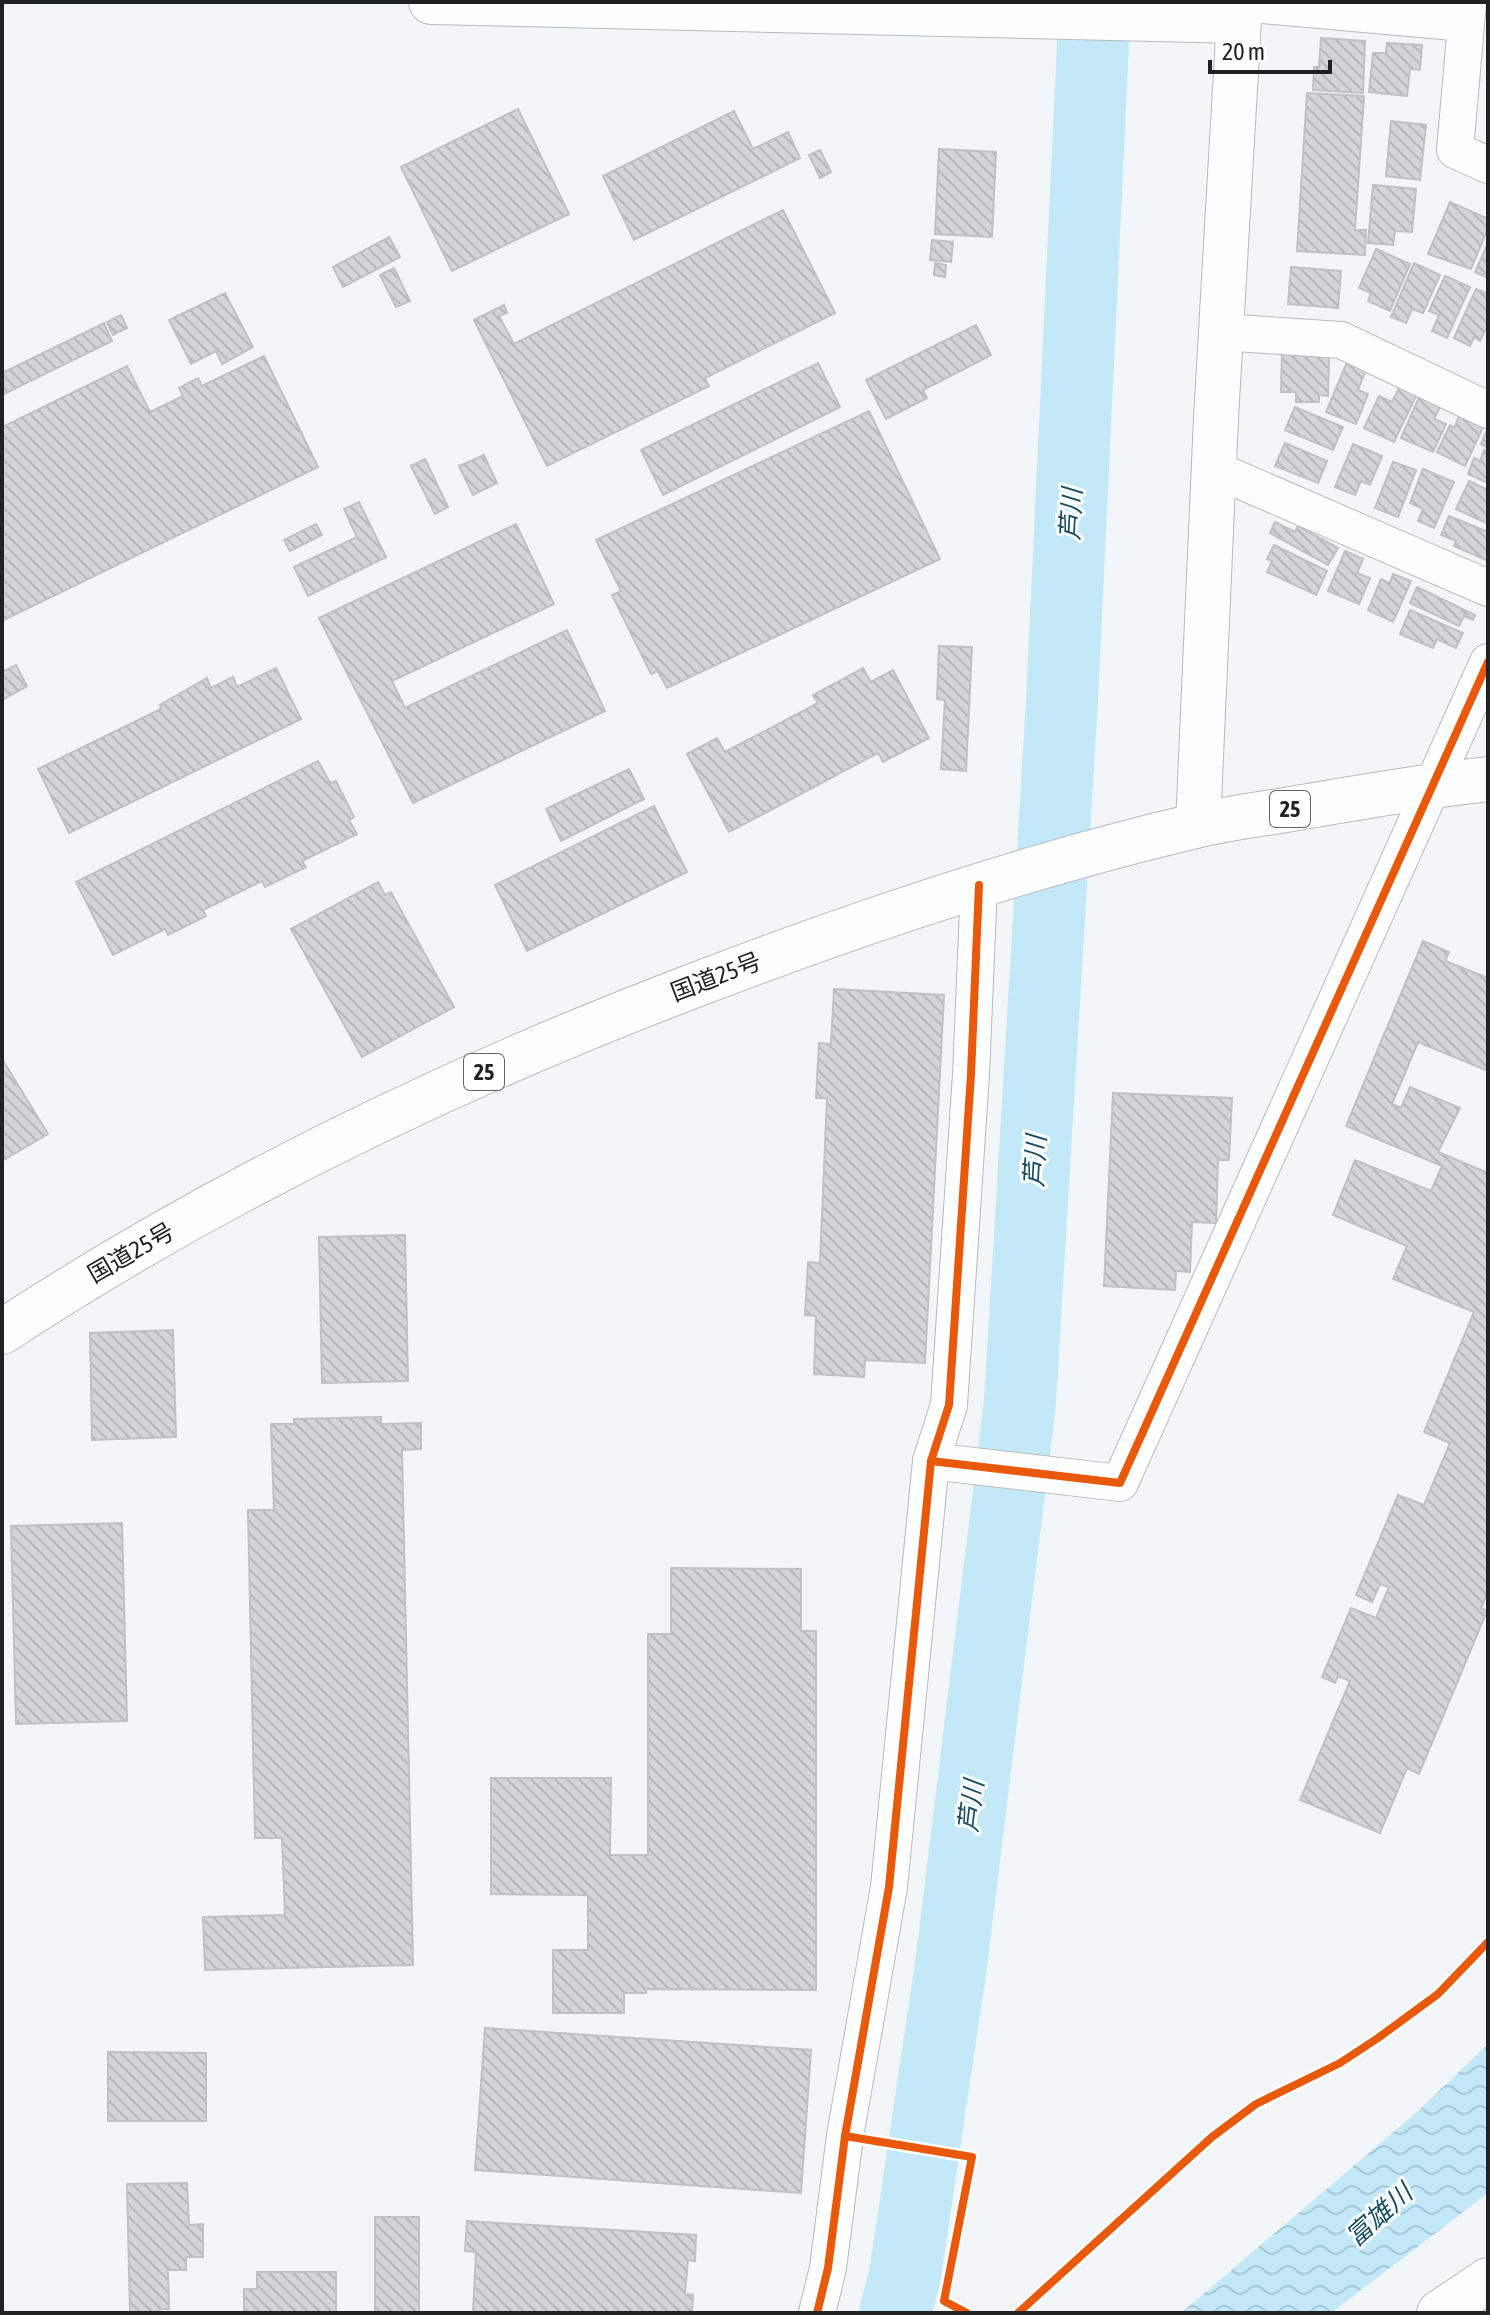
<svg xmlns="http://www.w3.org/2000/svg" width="1490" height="2315" font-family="'Asap Condensed','Noto Sans JP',sans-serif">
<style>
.water{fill:url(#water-waves)}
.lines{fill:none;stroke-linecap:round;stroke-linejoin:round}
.river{stroke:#c3e9f9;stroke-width:72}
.building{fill:url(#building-back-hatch);stroke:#bfc2c4;stroke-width:2}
.street-casing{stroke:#b8babc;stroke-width:38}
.secondary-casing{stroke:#b8babc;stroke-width:46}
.highway-casing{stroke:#b8babc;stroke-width:46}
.street{stroke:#fdfefe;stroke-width:36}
.secondary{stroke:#fdfefe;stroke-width:44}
.highway{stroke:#fdfefe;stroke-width:44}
.cycleway-casing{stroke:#fff;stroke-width:13}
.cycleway{stroke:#e8590c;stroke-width:8}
.labels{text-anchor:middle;stroke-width:6;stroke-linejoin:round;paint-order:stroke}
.shield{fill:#fff;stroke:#636465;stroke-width:2}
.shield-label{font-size:22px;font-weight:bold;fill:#202123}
.street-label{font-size:24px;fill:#202123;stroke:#fff}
.water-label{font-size:26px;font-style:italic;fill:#184f63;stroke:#fff}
</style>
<defs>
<pattern id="water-waves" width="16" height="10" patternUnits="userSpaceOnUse" patternTransform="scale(2)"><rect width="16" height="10" fill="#c3e9f9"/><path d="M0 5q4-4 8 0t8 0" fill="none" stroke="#a7c8d5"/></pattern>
<pattern id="building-back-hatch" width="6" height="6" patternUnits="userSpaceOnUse" patternTransform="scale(2)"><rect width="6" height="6" fill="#d3d6d8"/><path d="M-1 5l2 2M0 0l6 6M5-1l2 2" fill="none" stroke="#b5b7b9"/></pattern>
</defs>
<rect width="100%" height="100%" fill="#f3f6f8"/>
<polygon class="water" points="1488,2044 1488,2193 1331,2313 1181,2313 1418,2111"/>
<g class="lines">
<polyline class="river" points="895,2313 905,2275 951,1965 1020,1402 1062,700 1095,2"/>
</g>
<g class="building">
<polygon points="1321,38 1365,41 1363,93 1313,90 1314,67 1319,67"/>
<polygon points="1387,43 1422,45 1420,70 1410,69 1407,96 1369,92 1373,53 1386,53"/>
<polygon points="1307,93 1364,96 1355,230 1366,230 1365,255 1297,251"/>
<polygon points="518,109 569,214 452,271 401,167"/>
<polygon points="734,111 753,149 788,132 800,158 634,240 603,176"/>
<polygon points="1391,121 1426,125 1420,180 1386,176"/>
<polygon points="939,149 996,152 992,237 935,234"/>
<polygon points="820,150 831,172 820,178 809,155"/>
<polygon points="1373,185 1416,189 1412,232 1395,231 1393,245 1368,243"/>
<polygon points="1450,202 1488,219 1488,228 1471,269 1428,254"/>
<polygon points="783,210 835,313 705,378 709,386 547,466 474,320 504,305 507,313 499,316 514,344"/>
<polygon points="389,237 400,257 343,287 333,267"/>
<polygon points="932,240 953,242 951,262 930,260"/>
<polygon points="1488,243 1488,278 1475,272"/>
<polygon points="1376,249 1410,264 1390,311 1368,301 1371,293 1359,288"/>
<polygon points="935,263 946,265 945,277 934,275"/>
<polygon points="1414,263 1440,275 1423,313 1412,309 1406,323 1391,317"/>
<polygon points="1291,267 1341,271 1338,308 1288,304"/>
<polygon points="394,268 410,301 396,307 380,275"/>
<polygon points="1445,276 1470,287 1447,338 1432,331 1439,315 1429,311"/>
<polygon points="1476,289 1488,294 1488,331 1485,330 1480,341 1474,337 1470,346 1454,338"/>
<polygon points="225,293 253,347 222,364 216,351 191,364 169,320"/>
<polygon points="121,315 127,328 113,335 107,322"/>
<polygon points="104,323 112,341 2,395 2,373"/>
<polygon points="976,325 991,355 923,390 927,398 886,419 866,380"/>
<polygon points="1282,353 1329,355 1328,396 1319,395 1319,402 1296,402 1296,392 1281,392"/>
<polygon points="264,356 318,467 2,621 2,427 127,366 150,412 183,396 179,388 198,378 202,386"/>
<polygon points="1347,362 1366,370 1358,390 1368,394 1356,424 1326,412"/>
<polygon points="818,363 840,407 663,495 641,450"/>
<polygon points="1400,386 1417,394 1394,442 1364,428 1379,396 1392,402"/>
<polygon points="1420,395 1441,405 1434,419 1446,424 1433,452 1401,438"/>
<polygon points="1295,407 1343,427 1333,450 1285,430"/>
<polygon points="869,411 940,559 667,688 658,671 651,674 612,595 621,591 596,540"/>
<polygon points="1461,412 1485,423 1465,466 1437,452 1450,425 1454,428"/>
<polygon points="1488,428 1488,448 1481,444"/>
<polygon points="1285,443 1327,461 1318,483 1275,466"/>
<polygon points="1353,444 1382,456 1370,485 1361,481 1355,495 1335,487"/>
<polygon points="1484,450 1488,452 1488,483 1468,474 1474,458 1480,461"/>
<polygon points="484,455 497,483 473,495 459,466"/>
<polygon points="425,459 448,507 435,514 411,466"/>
<polygon points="1393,462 1416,470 1398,517 1375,508"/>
<polygon points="1423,469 1454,482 1434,528 1418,521 1423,509 1410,503"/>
<polygon points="1469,481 1488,490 1488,524 1456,509"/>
<polygon points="359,502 386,557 308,596 294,567 357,537 344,509"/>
<polygon points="1449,516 1488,532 1488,561 1454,546 1456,541 1441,535"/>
<polygon points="1275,522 1295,532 1298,526 1338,548 1328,565 1270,533"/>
<polygon points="316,524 322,535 290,551 284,540"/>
<polygon points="516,524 554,604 392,681 405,708 567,630 605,711 413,803 319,618"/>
<polygon points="1274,545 1327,571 1316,595 1267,572 1272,561 1267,559"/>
<polygon points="1345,551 1363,559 1357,573 1370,578 1359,604 1328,591"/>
<polygon points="1393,574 1411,581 1393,622 1368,610 1381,579 1390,583"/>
<polygon points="1417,587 1475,615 1473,620 1464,616 1459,626 1410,603"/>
<polygon points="1410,610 1463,633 1456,648 1437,639 1433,648 1400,634"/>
<polygon points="939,646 972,647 966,771 941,769 945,700 937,699"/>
<polygon points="16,665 27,686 2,700 2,672"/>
<polygon points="276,668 301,719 69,833 38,769 161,709 160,705 207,678 211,688 233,677 237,687"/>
<polygon points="863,668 871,682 893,670 929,738 883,762 878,753 729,832 687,754 717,738 725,752 818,703 813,695"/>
<polygon points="318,761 330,783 336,781 354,817 349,820 357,834 302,861 306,867 265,887 262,881 203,910 206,916 168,935 165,929 113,955 76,882"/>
<polygon points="629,769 644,799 561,841 546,809"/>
<polygon points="654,806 687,872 527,951 495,885"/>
<polygon points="378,882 385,895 391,892 454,1007 362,1057 291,929"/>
<polygon points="1423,941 1449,952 1445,961 1488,978 1488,1071 1418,1042 1392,1104 1401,1108 1410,1087 1460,1108 1438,1152 1488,1173 1488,1592 1481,1608 1487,1611 1419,1774 1407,1768 1380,1833 1300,1800 1350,1681 1338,1676 1335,1683 1322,1677 1351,1608 1376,1618 1389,1587 1380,1584 1372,1602 1356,1595 1398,1495 1424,1505 1450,1443 1424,1432 1474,1312 1393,1279 1407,1246 1333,1215 1355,1160 1431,1191 1442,1166 1346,1126"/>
<polygon points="834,989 944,995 925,1363 865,1360 864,1377 814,1374 816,1316 805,1315 808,1262 820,1263 827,1098 816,1098 819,1043 831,1044"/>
<polygon points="2,1059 48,1134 2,1161"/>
<polygon points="1113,1093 1232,1098 1229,1160 1218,1160 1216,1223 1192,1222 1190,1272 1176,1271 1175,1290 1104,1286"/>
<polygon points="405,1235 408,1381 322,1383 319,1237"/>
<polygon points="173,1330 176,1437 92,1440 90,1333"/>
<polygon points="381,1417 381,1424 421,1423 421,1449 402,1450 413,1965 205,1970 203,1917 285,1915 282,1838 255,1838 248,1510 274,1510 271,1424 294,1424 294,1419"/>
<polygon points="122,1523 127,1721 16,1724 11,1526"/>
<polygon points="671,1568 801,1569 801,1631 816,1631 816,1990 646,1989 646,1993 624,1993 624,2013 553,2013 553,1950 588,1950 588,1895 491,1894 491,1778 611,1778 610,1855 648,1855 648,1634 671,1634"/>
<polygon points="485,2028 811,2050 801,2193 475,2170"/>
<polygon points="108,2052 206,2053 206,2121 108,2121"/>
<polygon points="187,2183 189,2225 203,2224 203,2257 186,2257 186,2270 168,2270 169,2309 160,2309 160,2313 130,2313 127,2184"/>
<rect x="375" y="2217" width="44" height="96"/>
<polygon points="467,2221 696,2235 695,2261 688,2260 685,2294 693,2295 692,2313 473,2313 476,2252 465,2251"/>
<polygon points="257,2272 336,2272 336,2313 244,2313 244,2289 257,2289"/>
</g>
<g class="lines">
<defs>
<g id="street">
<polyline points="1468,2 1455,150 1488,165"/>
<polyline points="1240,3 1466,23"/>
<polyline points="1221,332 1341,340 1488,410"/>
<polyline points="1214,469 1488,588"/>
<polyline points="931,1461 1120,1483 1488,662"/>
<polyline points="817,2313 828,2268 845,2136 889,1887 931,1461 949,1405 971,1074 979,885"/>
</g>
<g id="secondary">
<polyline points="431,2 1239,21"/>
<polyline points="1198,825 1216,418 1240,2"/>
<polyline points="1439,2313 1488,2280"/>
</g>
<path id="highway" d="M2 1332C218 1190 456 1076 698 984 860 922 1025 866 1195 826 1228 818 1263 814 1297 808 1361 797 1424 786 1488 779"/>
</defs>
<use href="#street" class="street-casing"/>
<use href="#secondary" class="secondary-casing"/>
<use href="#highway" class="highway-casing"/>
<use href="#street" class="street"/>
<use href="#secondary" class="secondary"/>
<use href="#highway" class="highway"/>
<defs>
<g id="cycleway">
<polyline points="931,1461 1120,1483 1488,662"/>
<polyline points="845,2136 972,2157 944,2301 967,2313"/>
<polyline points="817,2313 828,2268 845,2136 889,1887 931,1461 949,1405 971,1074 979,885"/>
<polyline points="1018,2313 1212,2137 1256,2104 1340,2063 1378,2038 1438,1994 1488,1942"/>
</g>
</defs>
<use href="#cycleway" class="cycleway-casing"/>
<use href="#cycleway" class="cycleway"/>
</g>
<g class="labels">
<g class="shield">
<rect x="1270" y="791" width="40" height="36" rx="6"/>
<rect x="464" y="1054" width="40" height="36" rx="6"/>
</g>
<g class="shield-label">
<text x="1290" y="817">25</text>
<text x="484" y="1080">25</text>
</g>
<g class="street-label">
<text transform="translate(716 977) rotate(-21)" y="8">国道25号</text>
<text transform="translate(131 1253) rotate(-30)" y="8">国道25号</text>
</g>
<g class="water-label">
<text transform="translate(1071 514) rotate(-87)" y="9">芦川</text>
<text transform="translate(1035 1161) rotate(-87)" y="9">芦川</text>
<text transform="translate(971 1806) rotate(-83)" y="9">芦川</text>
<text transform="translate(1379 2215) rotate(-42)" y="9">富雄川</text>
</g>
</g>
<rect width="1490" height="2315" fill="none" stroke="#202123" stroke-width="8"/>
<path d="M1210 60v12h120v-12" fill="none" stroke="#202123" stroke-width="4"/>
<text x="1222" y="60" font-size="24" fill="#202123" stroke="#ffffff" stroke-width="6" paint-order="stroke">20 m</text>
</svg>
